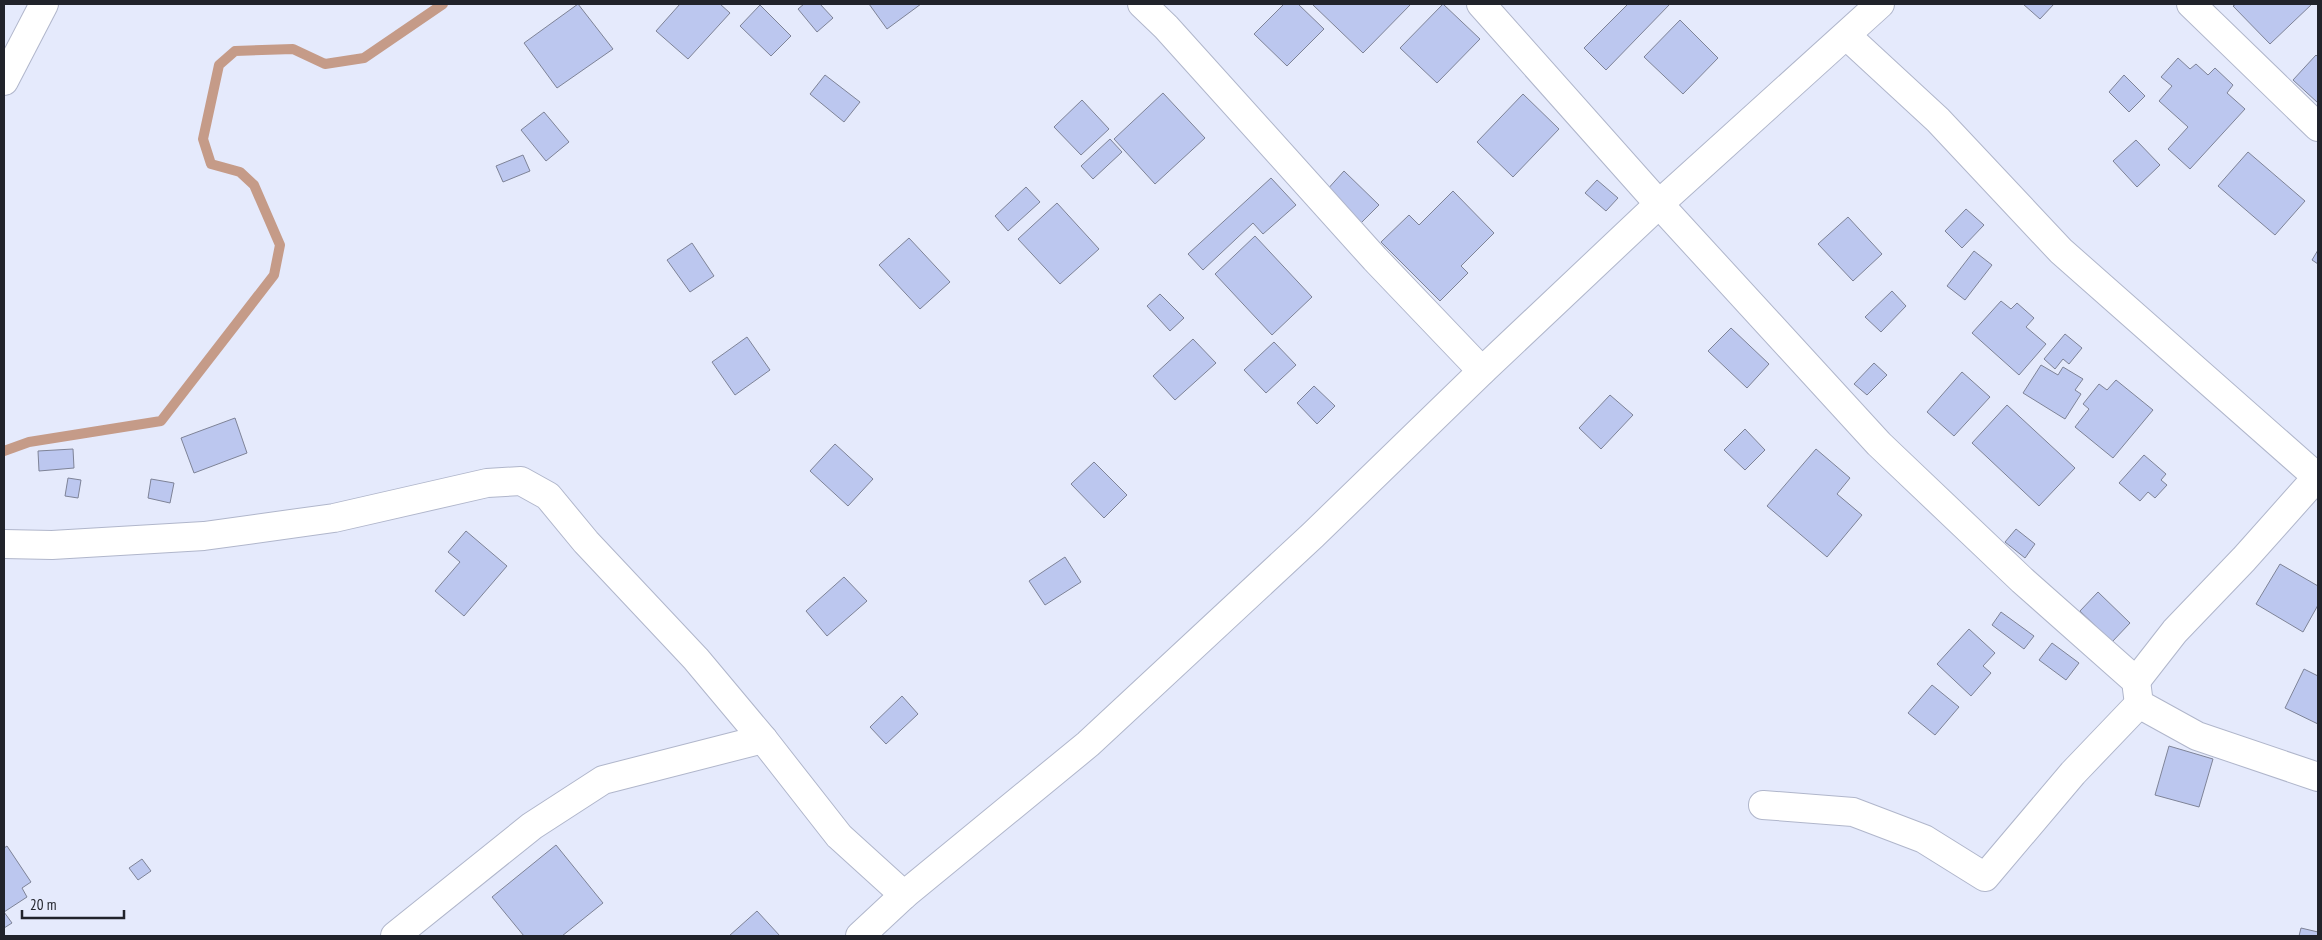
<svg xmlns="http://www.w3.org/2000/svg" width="2322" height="940" font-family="'PT Sans Narrow',sans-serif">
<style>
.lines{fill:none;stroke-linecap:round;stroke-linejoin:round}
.stream{stroke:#c59b88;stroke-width:10}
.building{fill:#bcc7ef;stroke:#7e8397}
.minor-casing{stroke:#b0b6cb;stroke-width:30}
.minor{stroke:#fff;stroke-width:28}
</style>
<rect width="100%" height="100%" fill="#e5eafc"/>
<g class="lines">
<polyline class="stream" points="4,451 29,442 161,421 274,275 280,245 254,185 240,172 211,164 203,139 219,65 235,51 293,49 325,64 364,58 443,4"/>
</g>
<g class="building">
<polygon points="578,4 613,49 557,88 524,43"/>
<polygon points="680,4 720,4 730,13 688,59 656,31"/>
<polygon points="804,4 820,4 833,18 817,32 798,9"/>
<polygon points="869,4 921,4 887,29"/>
<polygon points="1284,4 1298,4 1324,29 1287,66 1254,34"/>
<polygon points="1312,4 1411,4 1363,53"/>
<polygon points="1443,4 1480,39 1437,83 1400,48"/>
<polygon points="1628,4 1670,4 1606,70 1584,48"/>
<polygon points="2023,4 2054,4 2040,19"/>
<polygon points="2236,4 2312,4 2270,44 2233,6"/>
<polygon points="760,5 791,36 771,56 740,26"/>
<polygon points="1680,20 1718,58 1683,94 1644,57"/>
<polygon points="2316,55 2318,57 2318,103 2293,80"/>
<polygon points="2178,58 2190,69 2196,64 2208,75 2215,68 2233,85 2227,93 2245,109 2190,169 2168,149 2188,127 2159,101 2172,86 2161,77"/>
<polygon points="825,75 860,102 844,122 810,94"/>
<polygon points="2124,75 2145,96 2129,112 2109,92"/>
<polygon points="1163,93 1205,138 1155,184 1114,139"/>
<polygon points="1523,94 1559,129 1513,177 1477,142"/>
<polygon points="1082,100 1109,129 1081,155 1054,127"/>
<polygon points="544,112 569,142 546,161 521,130"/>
<polygon points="1110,139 1122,152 1093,179 1081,166"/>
<polygon points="2136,140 2160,165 2137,187 2113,161"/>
<polygon points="2248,152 2305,201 2275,235 2218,186"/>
<polygon points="523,155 530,171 503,182 496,166"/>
<polygon points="1344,171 1379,205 1359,225 1325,192"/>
<polygon points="1271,178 1296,205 1263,234 1253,223 1203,270 1188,254"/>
<polygon points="1597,180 1618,198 1606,211 1585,193"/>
<polygon points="1026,187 1040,202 1008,231 995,216"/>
<polygon points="1453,191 1494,233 1461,266 1468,273 1440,301 1381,242 1409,215 1419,225"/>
<polygon points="1057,203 1099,249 1060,284 1018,239"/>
<polygon points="1966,209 1984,225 1962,248 1945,231"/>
<polygon points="1848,217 1882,254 1853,281 1818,244"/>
<polygon points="1255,236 1312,297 1272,335 1215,274"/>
<polygon points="909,238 950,282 920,309 879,265"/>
<polygon points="692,243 714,276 690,292 667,260"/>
<polygon points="2318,250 2318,264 2312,260"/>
<polygon points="1974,251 1992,265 1965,300 1947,286"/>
<polygon points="1892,291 1906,306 1881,332 1865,317"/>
<polygon points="1160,294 1184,318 1170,331 1147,306"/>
<polygon points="2001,301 2011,309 2017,303 2034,318 2026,327 2046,344 2019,375 1972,333"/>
<polygon points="1731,328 1769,364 1747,388 1708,351"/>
<polygon points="2065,334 2082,348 2069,364 2063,359 2055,369 2044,359"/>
<polygon points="747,337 770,370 735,395 712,362"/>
<polygon points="1193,339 1216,363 1175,400 1153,376"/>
<polygon points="1274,342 1296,365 1266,393 1244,370"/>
<polygon points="1874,363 1887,375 1867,395 1854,384"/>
<polygon points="2041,365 2058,375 2063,367 2083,379 2075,390 2081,394 2065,419 2023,393"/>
<polygon points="1962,372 1990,397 1954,436 1927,412"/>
<polygon points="2116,380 2153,410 2113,458 2075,427 2089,409 2083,404 2099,384 2107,390"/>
<polygon points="1314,386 1335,406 1317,424 1297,403"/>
<polygon points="1610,395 1633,415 1601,449 1579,428"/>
<polygon points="2007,405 2075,468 2039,506 1972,443"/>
<polygon points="235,418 247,453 194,473 181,438"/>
<polygon points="1745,429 1765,450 1745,470 1724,450"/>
<polygon points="835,444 873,479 848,506 810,471"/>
<polygon points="73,449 74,468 39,471 38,451"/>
<polygon points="1816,449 1850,478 1837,494 1862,515 1827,557 1767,506"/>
<polygon points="2144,455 2166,474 2161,480 2167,485 2155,498 2148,492 2140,501 2119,483"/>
<polygon points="1094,462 1127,495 1104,518 1071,484"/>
<polygon points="68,478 81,480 78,498 65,496"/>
<polygon points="151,479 174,483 170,503 148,498"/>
<polygon points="2016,529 2035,544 2025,558 2005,542"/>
<polygon points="466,531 507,566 464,616 435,591 460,562 448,552"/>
<polygon points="1065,557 1081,582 1045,605 1029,581"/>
<polygon points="2280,564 2318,586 2318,605 2303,632 2256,604"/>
<polygon points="844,577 867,601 827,636 806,611"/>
<polygon points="2098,592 2130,623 2112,642 2080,611"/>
<polygon points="2001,612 2034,636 2024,649 1992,625"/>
<polygon points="1969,629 1995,653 1983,666 1991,673 1971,696 1937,664"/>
<polygon points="2052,643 2079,663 2066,680 2039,660"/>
<polygon points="2304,669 2318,676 2318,724 2285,708"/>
<polygon points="1932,685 1959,707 1935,735 1908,713"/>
<polygon points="902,696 918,714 886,744 870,727"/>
<polygon points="2169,746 2213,759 2199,807 2155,795"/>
<polygon points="556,845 603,903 562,936 524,936 492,897"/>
<polygon points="7,846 31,882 22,888 27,897 4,912 12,923 4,928 4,848"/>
<polygon points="142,859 151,871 138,880 129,868"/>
<polygon points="757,911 780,936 729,936"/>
<polygon points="2301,928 2318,932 2318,936 2299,936"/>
</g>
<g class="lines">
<defs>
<g id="minor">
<polyline points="1142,4 1166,27 1375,259 1482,371"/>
<polyline points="1481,4 1659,204 1879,444 2022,580 2136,681 2139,704 2197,736 2318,777"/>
<polyline points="2191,4 2318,127"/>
<polyline points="1847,36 1938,120 2061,251 2317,477"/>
<polyline points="4,81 44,4"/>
<polyline points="4,544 52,545 204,536 334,518 487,483 521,481 548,496 586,542 696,659 763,739 839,836 904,895"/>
<polyline points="2136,681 2175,631 2244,559 2318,476"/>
<polyline points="1763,805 1853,812 1924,839 1985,877 2073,773 2139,704"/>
<polyline points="395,936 532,826 603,780 763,739"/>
<polyline points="860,936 904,895 1088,744 1313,535 1482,371 1659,204 1880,4"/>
</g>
</defs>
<use href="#minor" class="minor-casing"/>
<use href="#minor" class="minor"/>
</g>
<rect width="2322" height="940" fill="none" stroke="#21232b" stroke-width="10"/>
<path d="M22 910v8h102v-8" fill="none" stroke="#21232b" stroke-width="2.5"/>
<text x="30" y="910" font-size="15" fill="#21232b" stroke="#e5eafc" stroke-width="4" paint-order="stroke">20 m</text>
</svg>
